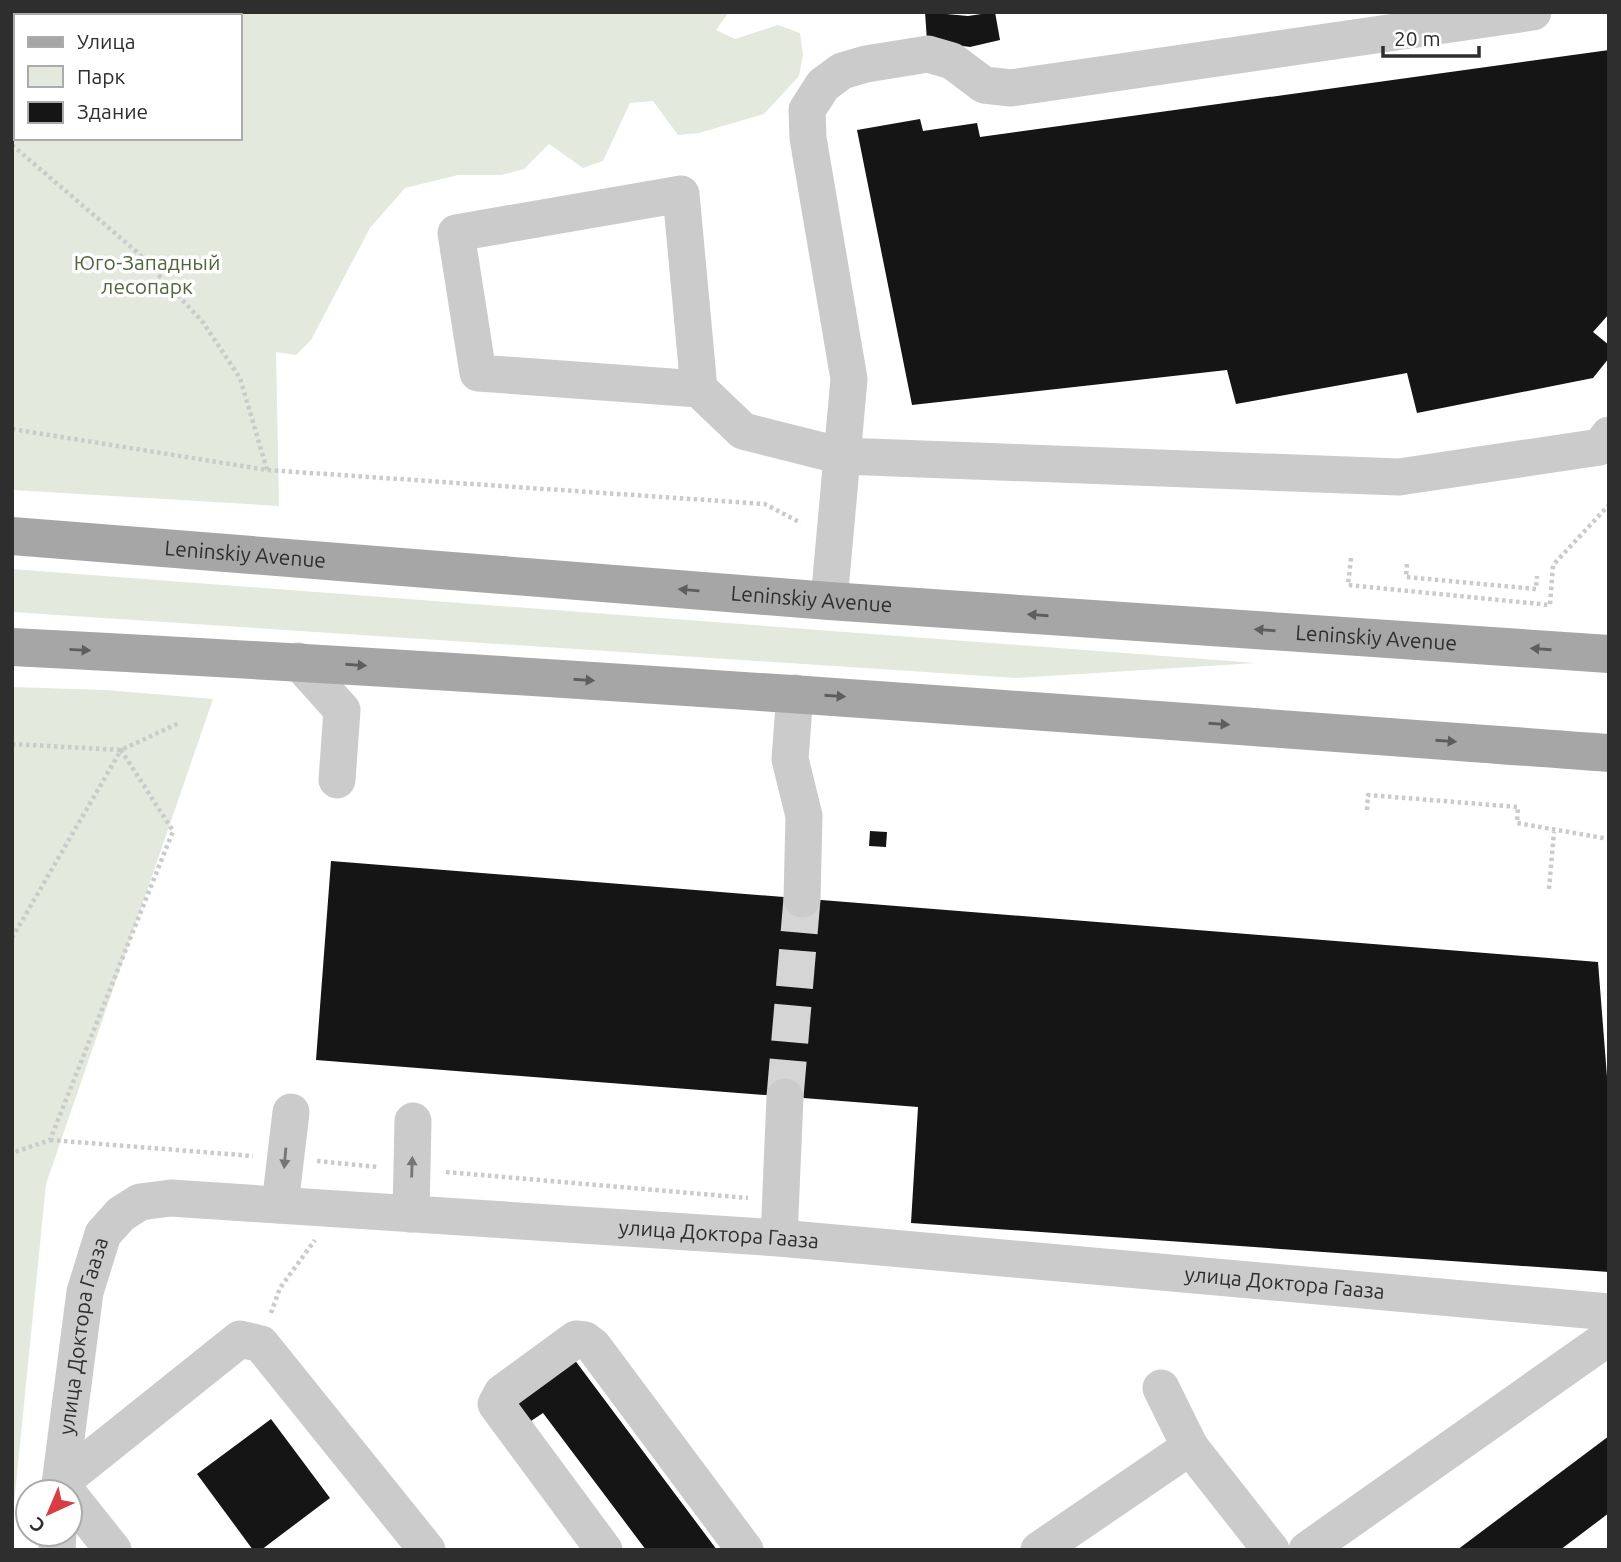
<svg xmlns="http://www.w3.org/2000/svg" width="1621" height="1562" font-family="Ubuntu,sans-serif">
  <style>
    .green { fill: #e3eadd; fill-rule: evenodd }
    .lines { fill: none; stroke-linecap: round; stroke-linejoin: round }
    .stream { stroke: #cadce9; stroke-width: 10 }
    .building { fill: #151515 }
    .minor-tunnel { stroke: #d5d5d5; stroke-width: 37; stroke-dasharray: 37 18; stroke-linecap: butt }
    .path { stroke: #cbcbcb; stroke-width: 4.5; stroke-dasharray: 3.5 3.5; stroke-linecap: butt }
    .minor { stroke: #cbcbcb; stroke-width: 37 }
    .major { stroke: #a6a6a6; stroke-width: 38 }
    .oneway { fill: #5e5e5e }
    .oneway2 { fill: #757575 }
    .labels { text-anchor: middle; stroke-width: 7; stroke-linejoin: round; paint-order: stroke }
    .park-label { font-size: 21px; fill: #50663f; stroke: #fff }
    .street-label { font-size: 21px; fill: #2e2e2e; stroke: #fff }
  </style>
  <rect width="100%" height="100%" fill="#fff"/>
  <g class="green">
    <path d="M12,12H729L716,30L735,39L778,25L800,33L803,54L799,76L764,114L699,133L678,135L653,101L630,103L603,161L583,168L549,144L524,169L501,175H458L405,188L370,228L311,340L296,355L276,352L279,506L12,490ZM16,16H240V138H16Z"/>
    <polygon points="12,569 1256,663 1016,678 12,612"/>
    <polygon points="12,687 106,690 213,699 46,1184 12,1524"/>
  </g>
  <g class="lines">
    <polyline class="stream" points="141,12 144,16"/>
  </g>
  <g class="building">
    <polygon points="925,12 968,16 995,12 1000,40 970,47 927,41"/>
    <polygon points="1609,50 1609,314 1593,332 1609,345 1609,358 1593,378 1417,413 1407,373 1236,404 1227,370 912,405 857,130 920,119 923,131 977,123 980,137"/>
    <polygon points="870,831 887,832 886,847 869,846"/>
    <polygon points="331,861 1598,962 1609,1102 1609,1272 911,1223 918,1107 316,1060"/>
    <polygon points="571,1355 717,1550 646,1550 543,1413 525,1425 508,1403"/>
    <polygon points="271,1419 330,1498 261,1550 253,1550 197,1474"/>
    <polygon points="1609,1436 1609,1513 1560,1550 1457,1550"/>
  </g>
  <g class="lines">
    <polyline class="minor-tunnel" points="785,1097 802,899"/>
    <g class="path">
      <polyline points="12,145 137,252 202,321 240,378 267,470"/>
      <polyline points="12,429 267,470 765,504 801,523"/>
      <polyline points="1351,558 1348,585 1550,605 1553,565 1609,505"/>
      <polyline points="1407,564 1406,577 1536,589 1537,576"/>
      <polyline points="12,744 121,750 179,723"/>
      <polyline points="1367,810 1368,795 1518,807 1517,823 1609,839"/>
      <polyline points="1549,889 1554,832"/>
      <polyline points="12,938 121,750 173,831 50,1140 12,1153"/>
      <polyline points="50,1140 253,1156"/>
      <polyline points="317,1161 378,1167"/>
      <polyline points="446,1172 748,1198"/>
      <polyline points="271,1313 280,1288 315,1240"/>
    </g>
    <g class="minor">
      <polyline points="699,389 681,194 456,233 478,373 699,389 743,431 842,456 1399,477 1600,447 1609,435"/>
      <polyline points="829,601 849,379 808,138 807,110 823,85 842,71 866,64 928,54 952,61 984,85 1011,88 1533,12"/>
      <polyline points="298,661 342,710 337,780"/>
      <polyline points="795,693 790,759 804,816 802,899"/>
      <polyline points="280,1205 291,1112"/>
      <polyline points="411,1214 413,1121"/>
      <polyline points="779,1238 785,1097"/>
      <polyline points="1161,1388 1190,1447"/>
      <path id="s1" d="M59,1492L85,1292L103,1234L121,1214L140,1202L171,1198L779,1238L1609,1312"/>
      <polyline points="67,1492 60,1483 240,1339 261,1344 427,1550"/>
      <polyline points="70,1496 113,1550"/>
      <polyline points="57,1550 58,1534"/>
      <polyline points="604,1550 496,1404 502,1393 576,1339 585,1340 593,1346 745,1550"/>
      <polyline points="1039,1550 1190,1447 1271,1550"/>
      <polyline points="1307,1550 1609,1337"/>
    </g>
    <g class="major">
      <path id="s2" d="M12,536L829,601L1609,654"/>
      <path d="M12,647C545,674 1077,714 1609,753"/>
    </g>
  </g>
  <defs><path id="oneway-solid" d="M-6-.8H1V-3.2L6.5 0L1 3.2V.8H-6Z" transform="scale(1.75)"/></defs>
  <g class="oneway">
    <use href="#oneway-solid" transform="translate(689 590) rotate(-175)"/>
    <use href="#oneway-solid" transform="translate(1038 615) rotate(-176)"/>
    <use href="#oneway-solid" transform="translate(1265 630) rotate(-176)"/>
    <use href="#oneway-solid" transform="translate(1541 649) rotate(-176)"/>
    <use href="#oneway-solid" transform="translate(80 650) rotate(3)"/>
    <use href="#oneway-solid" transform="translate(356 665) rotate(4)"/>
    <use href="#oneway-solid" transform="translate(584 680) rotate(4)"/>
    <use href="#oneway-solid" transform="translate(835 696) rotate(4)"/>
    <use href="#oneway-solid" transform="translate(1219 724) rotate(4)"/>
    <use href="#oneway-solid" transform="translate(1446 741) rotate(4)"/>
  </g>
  <g class="oneway2">
    <use href="#oneway-solid" transform="translate(285 1158) rotate(95)"/>
    <use href="#oneway-solid" transform="translate(412 1167) rotate(-88)"/>
  </g>
  <g class="labels">
    <g class="park-label">
      <text x="147" y="270">Юго-Западный<tspan x="147" dy="24">лесопарк</tspan></text>
    </g>
    <g class="street-label">
      <text dy="7" stroke="none"><textPath href="#s2" startOffset="234">Leninskiy Avenue</textPath></text>
      <text dy="7" stroke="none"><textPath href="#s2" startOffset="802">Leninskiy Avenue</textPath></text>
      <text dy="7" stroke="none"><textPath href="#s2" startOffset="1368">Leninskiy Avenue</textPath></text>
      <text dy="7" stroke="none"><textPath href="#s1" startOffset="892">улица Доктора Гааза</textPath></text>
      <text dy="7" stroke="none"><textPath href="#s1" startOffset="1460">улица Доктора Гааза</textPath></text>
      <text dy="7" stroke="none"><textPath href="#s1" startOffset="158">улица Доктора Гааза</textPath></text>
    </g>
  </g>
  <rect width="1621" height="1562" fill="none" stroke="#2e2e2e" stroke-width="28"/>
  <rect x="14" y="14" width="228" height="126" fill="#ffffff" stroke="#ababab" stroke-width="2"/>
  <rect x="28" y="37" width="35" height="10" fill="#a6a6a6" stroke="#ababab" stroke-width="2"/>
  <text x="77" y="49" font-size="21" fill="#2e2e2e">Улица</text>
  <rect x="28" y="66" width="35" height="21" fill="#e3eadd" stroke="#ababab" stroke-width="2"/>
  <text x="77" y="84" font-size="21" fill="#2e2e2e">Парк</text>
  <rect x="28" y="102" width="35" height="21" fill="#151515" stroke="#ababab" stroke-width="2"/>
  <text x="77" y="119" font-size="21" fill="#2e2e2e">Здание</text>
  <g transform="translate(49 1513) rotate(224)"><circle r="33" fill="#ffffff" stroke="#ababab" stroke-width="2"/>
  <path d="M0-5L12 26L0 18L-12 26Z" fill="#d83d43"/>
  <text y="-10" font-size="19" font-weight="bold" text-anchor="middle" fill="#2e2e2e">С</text>
  </g>
  <path d="M1383 46v10h96v-10" fill="none" stroke="#2e2e2e" stroke-width="3.5"/>
  <text x="1394" y="46" font-size="21" fill="#2e2e2e" stroke="#ffffff" stroke-width="5" paint-order="stroke">20 m</text>
</svg>
